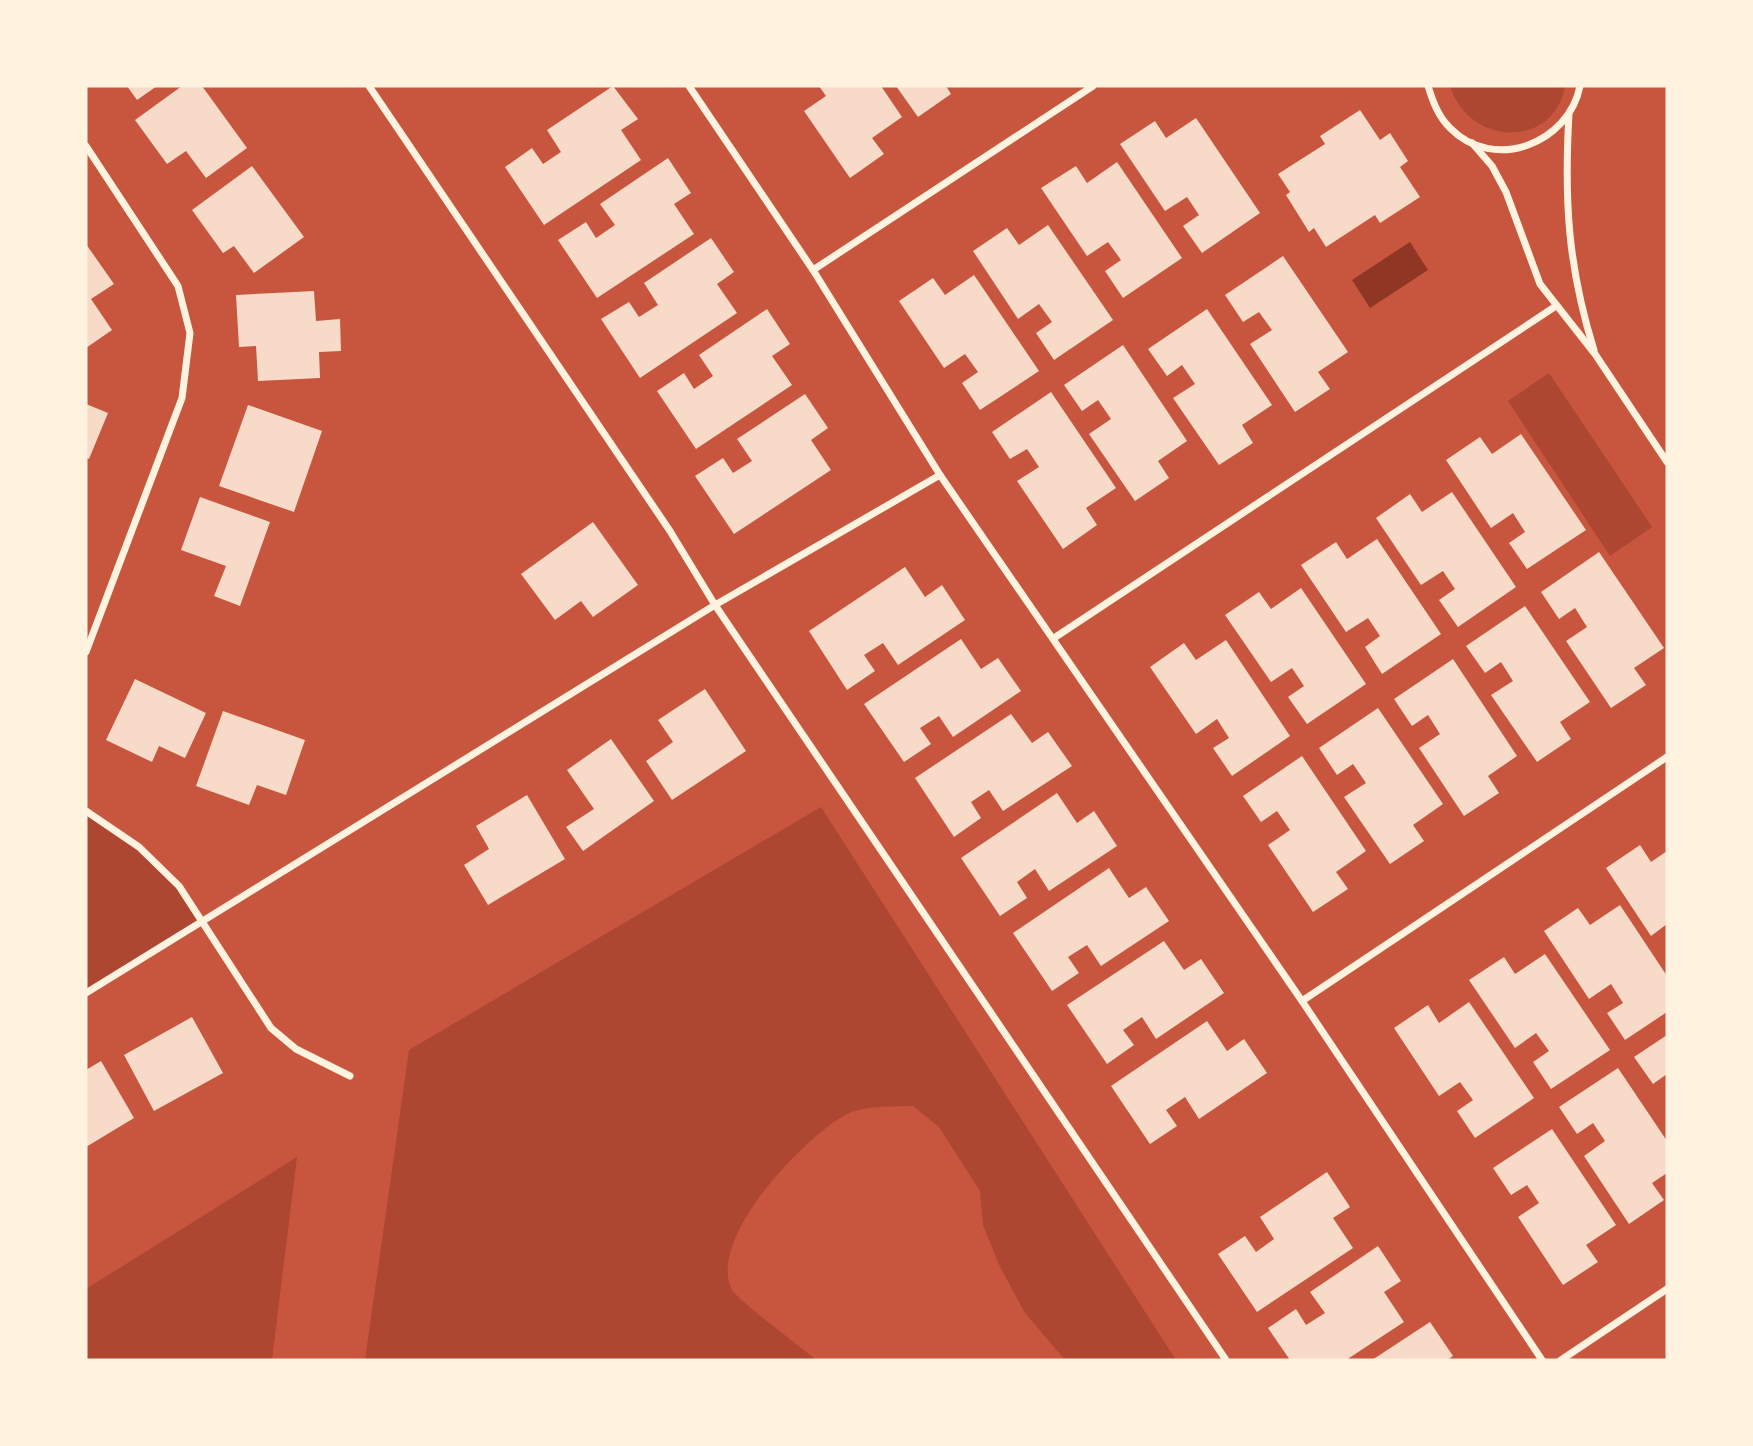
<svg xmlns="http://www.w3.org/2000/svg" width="1753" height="1446" font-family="Poppins,sans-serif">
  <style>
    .green { fill: #ae4732 }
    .water { fill: #8f3625 }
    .building { fill: #f7dbc8 }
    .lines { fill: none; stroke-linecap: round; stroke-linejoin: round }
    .minor { stroke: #fff3e0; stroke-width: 7 }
  </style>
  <rect width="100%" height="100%" fill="#c8553d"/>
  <g class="green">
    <path d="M1450,86H1565C1554,149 1469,147 1450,86Z"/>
    <polygon points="1549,373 1652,527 1610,556 1508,401"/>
    <path d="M821,807L1176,1360H1065L1025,1313L999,1265L983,1225L980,1191L939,1127L913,1106C893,1107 863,1105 845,1115C803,1139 709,1236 731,1288C736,1300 802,1347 816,1360H365L409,1050Z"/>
    <path d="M86,811C134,844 169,873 204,920L86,993Z"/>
    <polygon points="297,1157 272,1360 86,1360 86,1289"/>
  </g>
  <polygon class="water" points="1410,242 1428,270 1370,308 1352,280"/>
  <g class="building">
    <polygon points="127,86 157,86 137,100"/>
    <polygon points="182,86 202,86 247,148 206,178 186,151 167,164 135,120"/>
    <polygon points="613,86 638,119 621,130 641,160 544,225 505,167 532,148 543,164 561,152 547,130"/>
    <polygon points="819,86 881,86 902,117 872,138 884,154 850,178 804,111 826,96"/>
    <polygon points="896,86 946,86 951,94 918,117"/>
    <polygon points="1360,110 1380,140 1390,133 1408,161 1400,167 1420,197 1380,223 1375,215 1326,247 1314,228 1309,232 1286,195 1290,192 1278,174 1325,144 1320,136"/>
    <polygon points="1196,118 1260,213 1202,253 1183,226 1199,215 1187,197 1165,211 1120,144 1155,121 1166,138"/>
    <polygon points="668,158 691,193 674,204 694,234 597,298 558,240 586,222 596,238 615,225 600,204"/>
    <polygon points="1117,162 1182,258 1123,298 1105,271 1121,260 1108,242 1087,256 1041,188 1076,166 1087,183"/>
    <polygon points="252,166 304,237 254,273 234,246 223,253 192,210"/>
    <polygon points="1048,225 1113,320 1054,360 1036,333 1052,322 1039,304 1018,319 973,251 1007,228 1019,245"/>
    <polygon points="711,238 734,272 717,284 737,313 640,378 601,319 629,302 639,317 658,305 644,283"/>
    <polygon points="86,244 114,284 91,299 112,330 86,348"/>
    <polygon points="1283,256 1348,352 1318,372 1330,389 1295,412 1250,344 1272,330 1259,312 1243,322 1225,295"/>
    <polygon points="974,275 1039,371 980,410 962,383 978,372 965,354 944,368 899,301 933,278 945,295"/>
    <polygon points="314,291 316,321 340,319 341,351 319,352 320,378 258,381 256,346 239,347 236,295"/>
    <polygon points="767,309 790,344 772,356 792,385 696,449 657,391 684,373 694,389 713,376 699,355"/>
    <polygon points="1207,309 1272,405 1242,425 1253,443 1219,465 1173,398 1195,384 1182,365 1167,376 1148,349"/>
    <polygon points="1123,345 1187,441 1158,461 1169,478 1135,501 1089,434 1111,419 1098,400 1082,411 1064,385"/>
    <polygon points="1051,392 1116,488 1086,508 1097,525 1063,549 1017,481 1039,467 1027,449 1010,459 992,432"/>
    <polygon points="805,394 828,428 811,440 831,470 734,534 695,476 723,458 733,473 752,461 737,439"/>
    <polygon points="86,404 108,413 89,459 86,458"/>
    <polygon points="248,405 322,431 294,512 219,486"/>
    <polygon points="1521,434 1586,530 1527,569 1509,543 1525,532 1513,513 1491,528 1446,460 1480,437 1492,454"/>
    <polygon points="1452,492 1516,587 1458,627 1439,600 1455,589 1443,571 1421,585 1376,518 1410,494 1422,512"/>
    <polygon points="200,497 270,522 240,606 214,596 226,566 181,550"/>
    <polygon points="593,522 638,585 593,617 581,601 555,620 521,574"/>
    <polygon points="1377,539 1441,634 1382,674 1365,647 1380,636 1368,618 1346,632 1301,565 1336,542 1347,559"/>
    <polygon points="1599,552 1664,648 1634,668 1646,685 1611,708 1566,641 1587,627 1575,608 1559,619 1541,592"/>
    <polygon points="905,567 925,597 942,585 965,620 898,665 883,643 864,655 875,671 847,690 809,631"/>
    <polygon points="1301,588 1366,684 1307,724 1288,697 1304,686 1292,668 1271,682 1225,615 1259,592 1271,609"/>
    <polygon points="1525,606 1590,702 1560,722 1571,739 1537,762 1491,695 1513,681 1501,662 1485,673 1466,646"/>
    <polygon points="961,639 981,669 998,658 1021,691 953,737 939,716 920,728 931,744 904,762 864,704"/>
    <polygon points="1226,640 1290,736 1232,776 1213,748 1229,738 1217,719 1196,734 1150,667 1184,643 1196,660"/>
    <polygon points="1453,659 1517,756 1488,776 1499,793 1464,816 1419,748 1440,734 1428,715 1412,726 1394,699"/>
    <polygon points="135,679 206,713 185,758 159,746 152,762 106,740"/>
    <polygon points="705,689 746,751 672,800 646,761 673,742 658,720"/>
    <polygon points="1378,708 1443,804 1413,825 1424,841 1390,864 1344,797 1366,783 1353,764 1337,775 1319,748"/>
    <polygon points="223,711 305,740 286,795 257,785 249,805 196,786"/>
    <polygon points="1011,714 1032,743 1048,732 1072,766 1003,811 989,790 971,802 981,818 954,837 915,778"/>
    <polygon points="611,739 654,801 583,851 566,827 594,809 567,770"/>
    <polygon points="1302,756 1366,851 1336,872 1348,889 1313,912 1268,845 1290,830 1277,811 1261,822 1243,796"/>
    <polygon points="1057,793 1077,823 1094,811 1117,846 1049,891 1035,869 1017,882 1027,898 1000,916 961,858"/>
    <polygon points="527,795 565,859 488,905 464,865 489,849 476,826"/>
    <polygon points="1640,845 1651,862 1667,851 1667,924 1651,936 1606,868"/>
    <polygon points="1109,868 1129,898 1146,887 1169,921 1101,966 1087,945 1068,957 1079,973 1052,991 1013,933"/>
    <polygon points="1620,905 1667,976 1667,1012 1625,1040 1607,1013 1623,1003 1611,984 1589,999 1544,931 1578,908 1590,925"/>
    <polygon points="1164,941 1184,970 1201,959 1224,993 1156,1039 1142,1017 1123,1030 1134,1045 1107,1064 1067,1005"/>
    <polygon points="1545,954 1610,1050 1551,1089 1533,1062 1549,1051 1536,1033 1515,1048 1469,980 1504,957 1515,974"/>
    <polygon points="1469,1002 1534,1098 1475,1138 1457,1111 1473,1100 1460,1082 1439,1096 1394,1028 1428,1005 1439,1023"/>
    <polygon points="192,1017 223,1073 154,1111 124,1055"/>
    <polygon points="1207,1021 1227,1051 1244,1039 1267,1073 1199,1119 1185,1097 1166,1110 1177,1126 1150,1144 1111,1086"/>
    <polygon points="1667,1035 1667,1074 1653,1084 1634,1057"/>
    <polygon points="101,1061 134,1118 86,1147 86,1070"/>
    <polygon points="1618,1068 1667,1141 1667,1173 1652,1183 1664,1200 1629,1224 1584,1156 1605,1141 1593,1123 1577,1134 1559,1107"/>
    <polygon points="1552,1129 1616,1225 1586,1245 1598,1262 1563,1285 1518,1217 1539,1203 1527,1185 1511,1195 1493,1168"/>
    <polygon points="1327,1172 1350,1207 1333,1218 1353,1248 1257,1312 1218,1254 1245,1236 1256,1252 1274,1239 1260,1217"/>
    <polygon points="1378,1246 1401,1281 1384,1292 1404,1322 1346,1360 1290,1360 1268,1328 1296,1309 1306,1325 1325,1313 1310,1292"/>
    <polygon points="1430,1322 1453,1356 1447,1360 1372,1360"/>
  </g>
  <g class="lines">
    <g class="minor">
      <polyline points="369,86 670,531 715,605 1226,1360"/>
      <polyline points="689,86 813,270 940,475 1302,1001 1542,1360"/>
      <path d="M1428,86C1433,102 1438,116 1450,128C1494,173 1569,143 1580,86"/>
      <path d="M1569,114C1564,200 1568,267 1594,350"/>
      <polyline points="1472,143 1492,166 1506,192 1540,284 1595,354 1667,462"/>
      <polyline points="86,146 178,286 190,333 182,398 86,652"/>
      <polyline points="813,270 1093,86"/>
      <polyline points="1054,638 1556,306"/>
      <polyline points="86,811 139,847 179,886 271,1028 296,1049 350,1076"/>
      <polyline points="86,993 715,605 940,475"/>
      <polyline points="1302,1001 1667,757"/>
      <polyline points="1561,1360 1667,1289"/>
    </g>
  </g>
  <rect width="1753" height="1446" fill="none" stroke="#fff3e0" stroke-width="175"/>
</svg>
